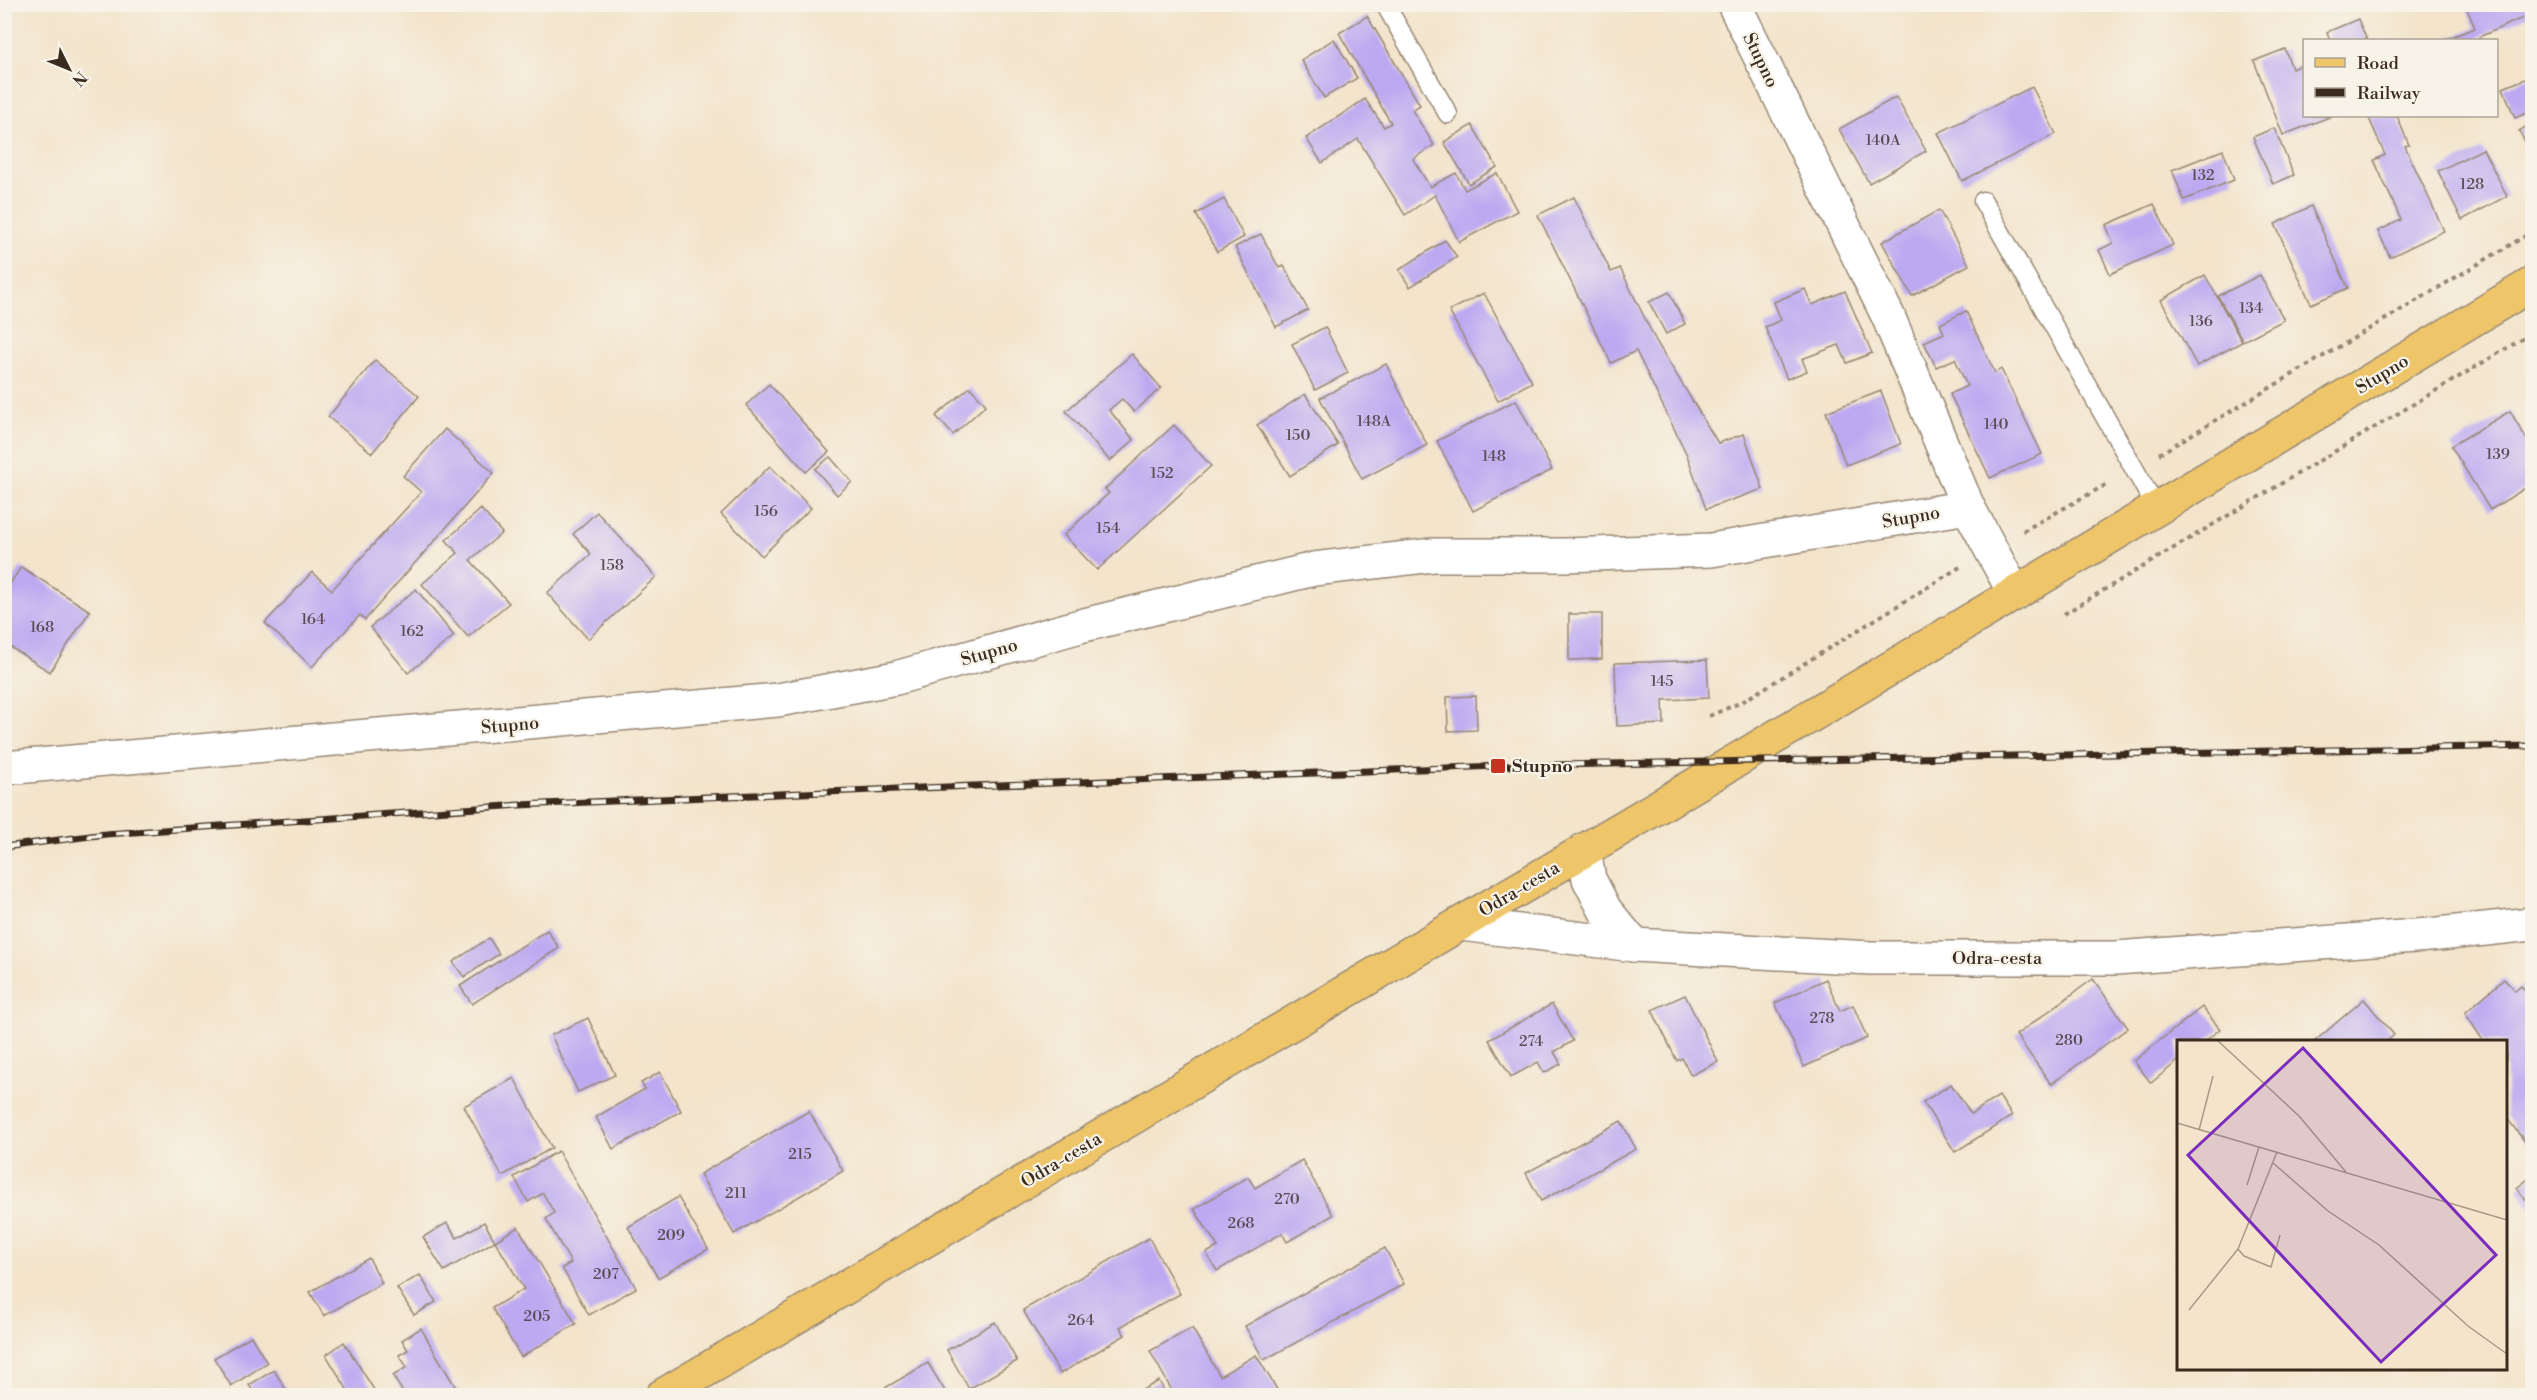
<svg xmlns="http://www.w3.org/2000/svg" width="2537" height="1400" font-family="'Libre Bodoni',serif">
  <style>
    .building { fill: #bca9f1 }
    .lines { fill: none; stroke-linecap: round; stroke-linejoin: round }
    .service-casing { stroke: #978774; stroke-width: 21 }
    .minor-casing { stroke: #978774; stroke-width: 36 }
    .primary-casing { stroke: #978774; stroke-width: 36 }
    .path { stroke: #978774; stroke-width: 4; stroke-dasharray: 4.5 4.5; stroke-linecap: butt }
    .service { stroke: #fff; stroke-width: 18 }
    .minor { stroke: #fff; stroke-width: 33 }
    .primary { stroke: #eec569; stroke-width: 33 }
    .rail-casing { stroke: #3b2a1e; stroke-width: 7 }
    .rail { stroke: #f7f3e8; stroke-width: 4.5; stroke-dasharray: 14; stroke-linecap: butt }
    .poi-dot { fill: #c8321e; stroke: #f7f3e8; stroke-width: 2 }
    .labels { text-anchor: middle; stroke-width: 4.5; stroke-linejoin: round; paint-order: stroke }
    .number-label { font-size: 15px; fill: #5b4a53 }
    .street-label { font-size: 18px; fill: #3b2a1e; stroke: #f7f3e8 }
    .poi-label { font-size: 18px; font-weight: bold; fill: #3b2a1e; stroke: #f7f3e8; text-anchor: start }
    .inset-road { fill: none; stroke: #a99a86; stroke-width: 1.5 }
    .view { fill: #7b2cbf; fill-opacity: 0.15; stroke: #7b2cbf; stroke-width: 3 }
    .inset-edge { fill: none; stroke: #3b2a1e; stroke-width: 3 }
  </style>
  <rect width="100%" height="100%" fill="#f7f3e8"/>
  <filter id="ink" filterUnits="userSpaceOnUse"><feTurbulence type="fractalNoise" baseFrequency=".0167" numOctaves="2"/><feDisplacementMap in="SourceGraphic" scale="12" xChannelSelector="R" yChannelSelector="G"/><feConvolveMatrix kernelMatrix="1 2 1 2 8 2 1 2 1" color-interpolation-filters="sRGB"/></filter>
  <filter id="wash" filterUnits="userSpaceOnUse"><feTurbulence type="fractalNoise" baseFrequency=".008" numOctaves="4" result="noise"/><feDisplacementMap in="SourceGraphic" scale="24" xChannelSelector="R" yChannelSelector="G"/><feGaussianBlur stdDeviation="1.35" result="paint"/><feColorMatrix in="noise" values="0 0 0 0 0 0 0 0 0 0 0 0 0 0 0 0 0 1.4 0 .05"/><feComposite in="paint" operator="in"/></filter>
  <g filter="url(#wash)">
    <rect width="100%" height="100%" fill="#f3e4cb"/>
    <g id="blocks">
      <g class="building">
        <polygon points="2471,4 2532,4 2532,14 2479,37 2480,40 2443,40 2475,28 2466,7"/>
        <polygon points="1367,16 1420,105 1412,110 1434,145 1413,159 1430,187 1456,173 1465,190 1497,173 1517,211 1459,242 1435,195 1405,215 1358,139 1322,163 1306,138 1365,99 1384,127 1391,123 1339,33"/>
        <polygon points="2358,19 2367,40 2330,40 2327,32"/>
        <polygon points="1334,39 1357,78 1324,98 1301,60"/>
        <polygon points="2285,49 2292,69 2304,64 2304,116 2332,116 2283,135 2254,61"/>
        <polygon points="2530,77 2532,83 2532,111 2515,118 2503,88"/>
        <polygon points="2032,87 2056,134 1962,181 1938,133"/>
        <polygon points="1896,97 1926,151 1869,183 1839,129"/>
        <polygon points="2368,116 2397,116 2409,145 2405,146 2444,231 2390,257 2378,231 2401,220 2374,160 2385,155"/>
        <polygon points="2532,123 2532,154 2519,131"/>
        <polygon points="1472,125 1497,167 1469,184 1444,142"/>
        <polygon points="2274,128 2294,175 2273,184 2253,137"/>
        <polygon points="2483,149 2507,196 2462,220 2438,171"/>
        <polygon points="2223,150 2234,180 2184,200 2172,170"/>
        <polygon points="1574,197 1611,272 1620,268 1656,341 1718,443 1744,434 1763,489 1706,509 1687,455 1636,351 1611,363 1538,215"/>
        <polygon points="1224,199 1244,237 1217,252 1196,214"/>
        <polygon points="2154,204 2173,245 2110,274 2099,250 2113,243 2106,225"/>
        <polygon points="2311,206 2348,288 2311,304 2275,224"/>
        <polygon points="1939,210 1969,265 1912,296 1882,242"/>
        <polygon points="1261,234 1279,268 1284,266 1308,310 1276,327 1235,247"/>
        <polygon points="1445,240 1457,257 1410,287 1399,270"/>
        <polygon points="2205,275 2242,342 2197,366 2161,300"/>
        <polygon points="2260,275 2284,320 2243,341 2218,296"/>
        <polygon points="1805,289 1812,305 1845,291 1872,353 1847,363 1839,345 1802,359 1807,371 1787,379 1765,327 1781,320 1774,302"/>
        <polygon points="1669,292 1685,324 1666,334 1649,302"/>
        <polygon points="1484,293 1532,382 1498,401 1449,311"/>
        <polygon points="1966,311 1995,373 2001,369 2042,454 1990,478 1950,394 1967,386 1955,359 1936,367 1924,342 1944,333 1940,324"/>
        <polygon points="1325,327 1348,373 1315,390 1292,344"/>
        <polygon points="1132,354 1161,388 1134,412 1122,399 1109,410 1134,440 1110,461 1066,411"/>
        <polygon points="375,360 419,396 372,453 328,417"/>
        <polygon points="1386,364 1427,445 1362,479 1320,398"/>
        <polygon points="769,384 829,452 806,472 746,405"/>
        <polygon points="970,387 986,405 953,435 936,416"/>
        <polygon points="1881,391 1901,444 1846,465 1826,412"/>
        <polygon points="1305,394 1338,445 1290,476 1257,425"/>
        <polygon points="1516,400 1552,470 1473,511 1437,441"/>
        <polygon points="2510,411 2532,448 2532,484 2490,510 2451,446"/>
        <polygon points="1174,425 1211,466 1097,570 1064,535 1109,493 1105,489"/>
        <polygon points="445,429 494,473 365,620 360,615 312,667 265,623 312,572 332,590 421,492 403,476"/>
        <polygon points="830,457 852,482 837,495 815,469"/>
        <polygon points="770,466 811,508 762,556 721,514"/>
        <polygon points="481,509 502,533 470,560 509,603 468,637 422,584 458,553 446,540"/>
        <polygon points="597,512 656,577 588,639 547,593 591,554 573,534"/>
        <polygon points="21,567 90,611 50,672 4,643 4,593"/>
        <polygon points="416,589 454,636 408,673 370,627"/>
        <polygon points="1569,614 1602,614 1602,659 1569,660"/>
        <polygon points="1707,660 1709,698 1663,700 1664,724 1617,726 1615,663"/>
        <polygon points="1476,696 1477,730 1448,731 1447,697"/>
        <polygon points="547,930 559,948 472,1004 460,986"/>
        <polygon points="489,938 499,954 464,977 453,962"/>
        <polygon points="1826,979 1840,1011 1853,1005 1867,1038 1804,1067 1775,1003"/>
        <polygon points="2093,979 2128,1028 2051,1084 2016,1035"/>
        <polygon points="2504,979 2515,991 2521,986 2532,998 2532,1053 2526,1058 2532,1066 2532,1151 2506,1117 2506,1042 2484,1042 2465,1013"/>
        <polygon points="1685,995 1718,1062 1691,1075 1682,1058 1677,1061 1652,1010"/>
        <polygon points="2364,999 2394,1035 2386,1042 2314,1042"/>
        <polygon points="1552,1004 1573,1041 1554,1052 1561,1064 1544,1073 1538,1062 1511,1077 1489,1040"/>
        <polygon points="2202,1007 2220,1029 2204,1042 2178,1042 2178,1061 2151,1083 2134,1061"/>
        <polygon points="588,1018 615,1075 578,1092 551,1035"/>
        <polygon points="660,1072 681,1111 613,1149 596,1117 645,1089 641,1083"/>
        <polygon points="514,1078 552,1148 502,1176 464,1106"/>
        <polygon points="1951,1084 1971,1114 1999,1096 2012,1116 1955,1152 1923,1102"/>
        <polygon points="809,1111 843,1171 734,1234 700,1174"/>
        <polygon points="1621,1121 1636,1149 1541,1201 1526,1173"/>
        <polygon points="558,1151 636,1288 589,1315 562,1268 571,1263 546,1219 554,1213 543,1193 528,1202 514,1177"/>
        <polygon points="1302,1160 1333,1215 1287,1242 1282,1233 1217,1271 1206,1253 1218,1247 1194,1209 1248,1177 1255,1188"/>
        <polygon points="2532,1176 2532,1209 2517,1188"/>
        <polygon points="678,1197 708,1249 658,1278 628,1227"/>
        <polygon points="484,1222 495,1241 444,1271 423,1237 447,1223 457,1238"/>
        <polygon points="518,1227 576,1324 521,1357 492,1308 524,1289 495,1241"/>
        <polygon points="1149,1238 1180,1294 1120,1327 1125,1335 1060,1374 1023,1310"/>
        <polygon points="1385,1248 1404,1284 1264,1360 1245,1326"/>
        <polygon points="369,1258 382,1283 324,1316 310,1292"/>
        <polygon points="420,1275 436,1302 414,1315 397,1288"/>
        <polygon points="995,1322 1017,1361 969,1389 947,1350"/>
        <polygon points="421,1328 434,1351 461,1396 405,1396 393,1376 407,1367 399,1355 408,1350 402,1340"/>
        <polygon points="1192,1328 1220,1376 1256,1355 1281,1396 1175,1396 1150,1351"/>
        <polygon points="251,1336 267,1363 231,1386 214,1358"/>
        <polygon points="344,1342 366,1377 378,1396 337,1396 347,1389 326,1355"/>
        <polygon points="928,1363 948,1396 871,1396"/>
        <polygon points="274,1370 290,1396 256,1396 249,1385"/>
        <polygon points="1159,1381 1167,1396 1131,1396"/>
      </g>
    </g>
  </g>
  <g filter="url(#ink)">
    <use href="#blocks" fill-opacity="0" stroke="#978774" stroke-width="1.5"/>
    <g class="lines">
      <g class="service-casing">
        <g id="service">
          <polyline points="1385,4 1448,114"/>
          <polyline points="1983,201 2157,509"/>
        </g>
      </g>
      <g class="minor-casing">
        <g id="minor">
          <polyline points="1734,4 1888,316 1968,507 2015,594"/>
          <polyline points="4,768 778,700 896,678 1080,626 1314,569 1433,555 1564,555 1711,550 1968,507"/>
          <polyline points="1584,850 1589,879 1605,910 1634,945"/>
          <polyline points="1461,924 1634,945 1871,958 2116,958 2429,935 2532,924"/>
        </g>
      </g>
      <g class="primary-casing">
        <polyline id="primary" points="662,1396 1737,760 2532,284"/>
      </g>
      <g class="path">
        <polyline points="2159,454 2532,232"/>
        <polyline points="2023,531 2109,483"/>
        <polyline points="2064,614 2532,333"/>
        <polyline points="1709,716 1742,702 1960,567"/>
      </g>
      <use href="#service" class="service"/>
      <use href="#minor" class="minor"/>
      <use href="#primary" class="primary"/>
      <g class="rail-casing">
        <polyline id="rail" points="4,847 106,834 519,805 921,788 1498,766 2532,746"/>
      </g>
      <use href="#rail" class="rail"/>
    </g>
  </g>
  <rect class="poi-dot" x="1490" y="758" width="16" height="16" rx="3"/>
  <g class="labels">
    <g class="number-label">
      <text x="1883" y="145">140A</text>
      <text x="2203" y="180">132</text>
      <text x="2472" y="189">128</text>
      <text x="2251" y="313">134</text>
      <text x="2201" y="326">136</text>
      <text x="1374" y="426">148A</text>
      <text x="1996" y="429">140</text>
      <text x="1298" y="440">150</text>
      <text x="2498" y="459">139</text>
      <text x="1494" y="461">148</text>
      <text x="1162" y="478">152</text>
      <text x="766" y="516">156</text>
      <text x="1108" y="533">154</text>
      <text x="612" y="570">158</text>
      <text x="313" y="624">164</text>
      <text x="42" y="632">168</text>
      <text x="412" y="636">162</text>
      <text x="1662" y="686">145</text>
      <text x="1822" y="1023">278</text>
      <text x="2069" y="1045">280</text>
      <text x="1531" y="1046">274</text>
      <text x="800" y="1159">215</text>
      <text x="736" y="1198">211</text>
      <text x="1287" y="1204">270</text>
      <text x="1241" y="1228">268</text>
      <text x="671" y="1240">209</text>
      <text x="606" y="1279">207</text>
      <text x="537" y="1321">205</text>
      <text x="1081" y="1325">264</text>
    </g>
    <g class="street-label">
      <text transform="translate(1761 60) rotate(64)" y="6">Stupno</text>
      <text transform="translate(2382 374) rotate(-31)" y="6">Stupno</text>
      <text transform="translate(1911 517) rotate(-10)" y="6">Stupno</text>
      <text transform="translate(989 652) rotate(-16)" y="6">Stupno</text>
      <text transform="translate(510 725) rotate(-5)" y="6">Stupno</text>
      <text transform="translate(1519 889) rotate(-31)" y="6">Odra-cesta</text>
      <text x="1997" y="964">Odra-cesta</text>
      <text transform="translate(1061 1160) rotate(-31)" y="6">Odra-cesta</text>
    </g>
    <g class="poi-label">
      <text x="1512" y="772">Stupno</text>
    </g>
  </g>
  <g transform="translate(2177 1040)">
    <rect width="330" height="330" fill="#f3e4cb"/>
    <path class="inset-road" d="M40,0L122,76L169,132M0,83L330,180M22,90L36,36M96,123L151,171L202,205L291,286L330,314M70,145L82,107M61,209L100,112M12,270L61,209L67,216L94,227L103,195"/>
    <path class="view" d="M126,8L319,215L204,322L11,115Z"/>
    <rect width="330" height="330" class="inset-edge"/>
  </g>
  <rect width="2537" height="1400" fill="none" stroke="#f7f3e8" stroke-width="24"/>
  <rect x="2303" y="39" width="195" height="78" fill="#f7f3e8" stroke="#aca397" stroke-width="1.5"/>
  <rect x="2315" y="58" width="30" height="9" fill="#eec569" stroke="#aca397" stroke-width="1.5"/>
  <text x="2357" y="69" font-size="18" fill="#3b2a1e">Road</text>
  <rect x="2315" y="88" width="30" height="9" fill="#3b2a1e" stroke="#aca397" stroke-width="1.5"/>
  <text x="2357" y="99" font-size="18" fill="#3b2a1e">Railway</text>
  <g transform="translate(69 69) rotate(133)" stroke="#f7f3e8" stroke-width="4.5" paint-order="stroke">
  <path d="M0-4.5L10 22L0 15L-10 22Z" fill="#3b2a1e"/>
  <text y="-9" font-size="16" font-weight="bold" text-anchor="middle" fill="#3b2a1e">N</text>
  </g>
</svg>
